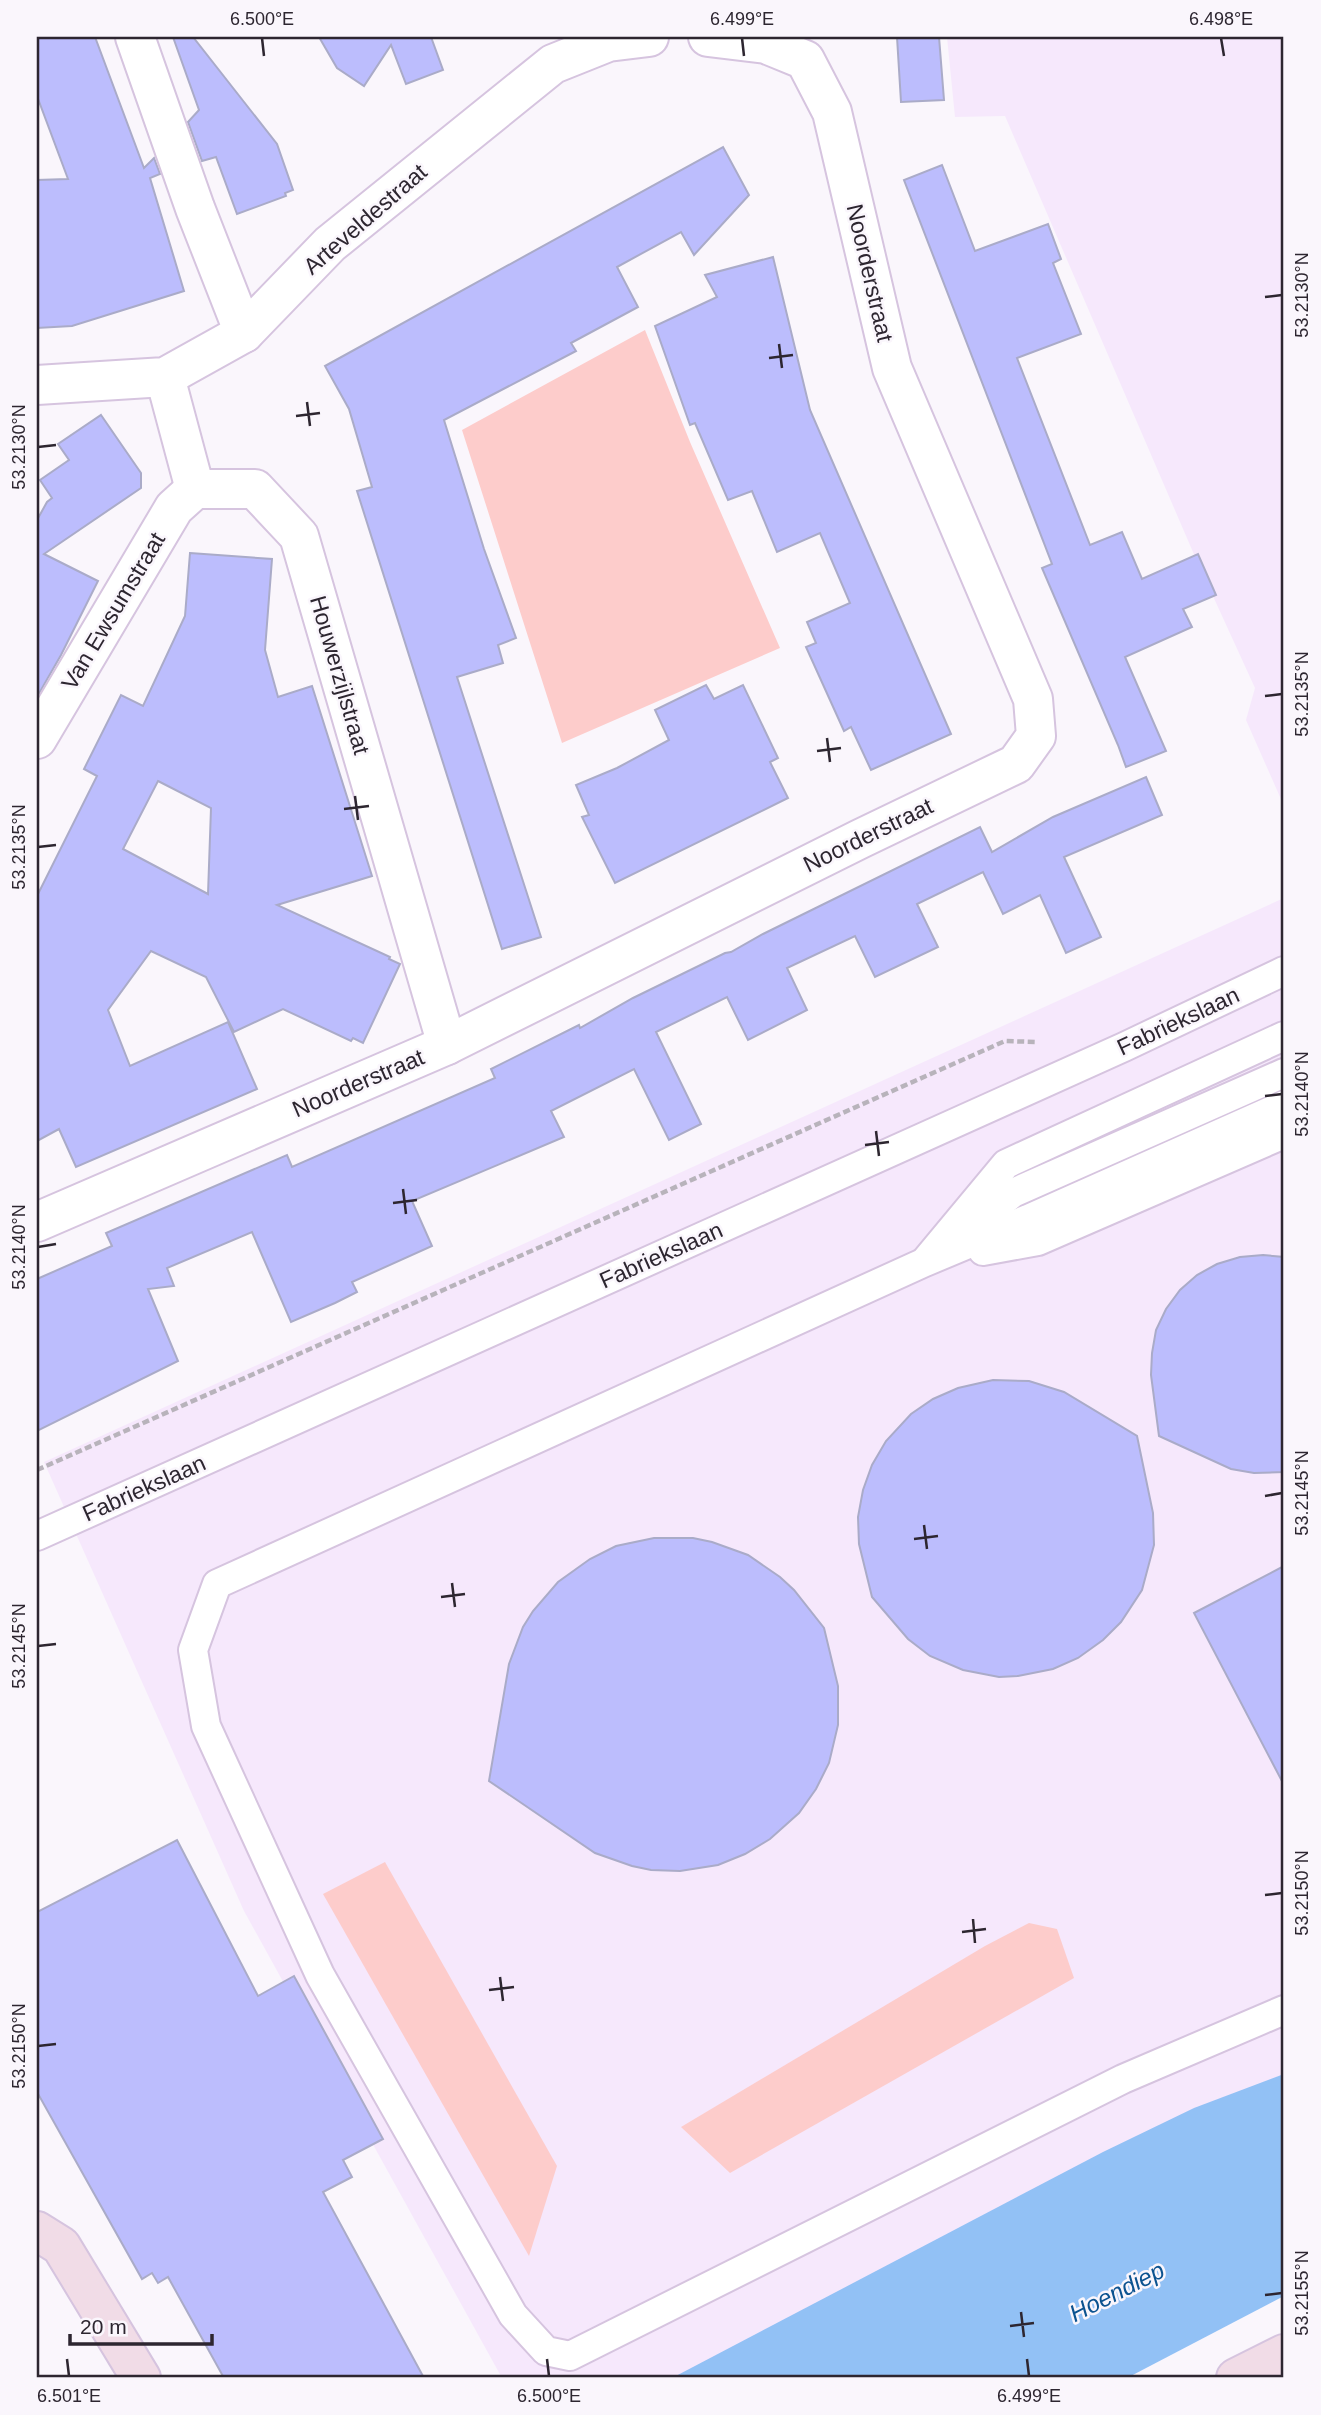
<svg xmlns="http://www.w3.org/2000/svg" width="1321" height="2415" font-family="Arial,sans-serif">
  <style>
    .built { fill: #f6e8fc }
    .green { fill: #fdcccb }
    .water { fill: #92c1f5 }
    .building { fill: #bcbdfd; stroke: #aaabc8; stroke-width: 2; fill-rule: evenodd }
    .lines { fill: none; stroke-linecap: round; stroke-linejoin: round }
    .lane-casing { stroke: #d6c4df; stroke-width: 32 }
    .street-casing { stroke: #d6c4df; stroke-width: 42 }
    .secondary-casing { stroke: #d6c4df; stroke-width: 42 }
    .path { stroke: #b8b3bb; stroke-width: 4.5; stroke-dasharray: 7 3.5; stroke-linecap: butt }
    .lane { stroke: #fff; stroke-width: 28 }
    .street { stroke: #fff; stroke-width: 38 }
    .secondary { stroke: #f1dce7; stroke-width: 38 }
    .ticks { fill: none; stroke: #2d2630; stroke-width: 2.5 }
    .labels { text-anchor: middle; stroke-width: 5; stroke-linejoin: round; paint-order: stroke }
    .street-label { font-size: 23px; fill: #2d2630; stroke: #faf6fc }
    .water-label { font-size: 24px; font-style: italic; fill: #0c5390; stroke: #faf6fc }
    .neatline { fill: none; stroke: #2d2630; stroke-width: 2.5 }
    .ticks-label { font-size: 18px; text-anchor: middle; fill: #2d2630 }
  </style>
  <rect width="100%" height="100%" fill="#faf6fc"/>
  <g class="built">
    <polygon points="947,37 1284,37 1284,806 1246,720 1255,688 1196,559 1005,116 955,117"/>
    <polygon points="1284,898 1284,2113 803,2378 502,2378 244,1911 44,1462"/>
  </g>
  <g class="green">
    <polygon points="645,330 690,442 780,648 562,743 462,430"/>
    <polygon points="385,1862 557,2166 529,2256 323,1894"/>
    <polygon points="1029,1923 1057,1929 1074,1978 730,2173 681,2127 985,1946"/>
  </g>
  <polygon class="water" points="1284,2074 1284,2296 1127,2378 672,2378 1103,2152 1194,2108"/>
  <g class="building">
    <polygon points="37,37 95,37 144,168 154,158 160,174 150,178 184,291 72,326 37,328 37,180 68,179 37,96"/>
    <polygon points="173,37 193,37 277,144 293,190 285,193 286,196 237,214 216,157 202,161 188,122 199,110"/>
    <polygon points="319,37 431,37 443,70 406,84 391,45 364,86 337,68"/>
    <polygon points="897,37 939,37 944,100 901,102"/>
    <polygon points="723,147 749,195 694,255 681,232 617,267 638,307 571,343 576,351 444,420 484,549 516,638 498,645 503,663 457,677 541,937 502,949 357,491 372,487 349,409 325,366"/>
    <polygon points="942,165 975,251 1048,224 1061,259 1053,263 1081,334 1017,358 1090,545 1122,532 1142,579 1198,554 1216,595 1183,609 1192,627 1125,657 1166,751 1126,767 1118,745 1042,568 1052,564 904,180"/>
    <polygon points="773,257 810,410 951,734 871,770 851,727 844,731 806,647 816,643 807,622 850,603 820,533 777,552 752,491 728,500 695,423 690,425 655,326 717,297 705,275"/>
    <polygon points="101,415 141,473 141,488 44,554 98,581 61,655 37,697 37,520 47,502 52,498 40,480 69,460 58,444"/>
    <path d="M190,553L272,559L265,650L278,697L312,686L372,876L277,905L390,957L389,959L400,964L363,1043L353,1038L351,1041L283,1009L234,1032L206,977L151,951L108,1010L130,1066L228,1022L257,1089L76,1167L59,1129L37,1141V896L97,776L84,769L121,695L143,706L185,616ZM158,781L211,808L208,894L123,849Z"/>
    <polygon points="706,685 714,699 743,685 778,758 770,762 788,798 615,883 582,817 589,815 576,785 617,768 669,740 655,710"/>
    <polygon points="1146,777 1162,815 1064,857 1101,937 1066,953 1040,895 1003,914 983,872 917,904 938,947 875,977 855,936 787,968 807,1010 748,1040 727,997 656,1032 701,1124 669,1140 634,1069 551,1111 564,1137 412,1201 432,1246 352,1282 357,1292 335,1303 291,1322 252,1232 167,1268 174,1286 148,1289 178,1361 37,1431 37,1279 112,1246 106,1233 287,1155 292,1167 495,1078 491,1069 579,1025 580,1028 633,998 725,953 731,952 763,934 980,827 992,852 1053,817"/>
    <polygon points="1263,1255 1284,1257 1284,1472 1254,1473 1231,1469 1159,1436 1151,1375 1152,1353 1156,1330 1166,1309 1180,1290 1197,1275 1217,1264 1240,1257"/>
    <polygon points="993,1380 1029,1381 1064,1392 1137,1436 1153,1513 1154,1545 1142,1590 1121,1622 1103,1640 1078,1658 1053,1669 1018,1676 999,1677 963,1670 930,1656 908,1639 872,1597 859,1544 858,1517 863,1490 872,1465 886,1441 911,1414 933,1399 958,1388"/>
    <polygon points="654,1538 693,1538 712,1542 748,1555 780,1577 794,1590 824,1628 838,1686 838,1725 829,1763 816,1789 799,1813 770,1839 745,1854 718,1865 680,1871 651,1870 632,1866 595,1853 489,1781 509,1664 523,1627 533,1611 558,1582 590,1559 616,1546"/>
    <polygon points="1284,1566 1284,1785 1194,1613"/>
    <polygon points="177,1840 258,1996 294,1976 383,2139 343,2160 352,2177 323,2192 424,2378 224,2378 168,2277 158,2283 152,2273 142,2279 37,2092 37,1912"/>
  </g>
  <g class="lines">
    <g class="lane-casing">
      <g id="lane">
        <polyline points="1284,1105 1028,1219 925,1262 217,1584 193,1650 206,1726 320,1975 513,2315 546,2351 570,2356 1123,2079 1284,2010"/>
        <polyline points="966,1230 1013,1193 1284,1073"/>
        <polyline points="983,1251 1038,1241 1284,1134"/>
        <polyline points="927,1259 1006,1164 1284,1036"/>
        <polyline points="37,1536 1124,1047 1284,971"/>
      </g>
    </g>
    <g class="street-casing">
      <g id="street">
        <polyline points="135,37 195,208 244,333"/>
        <polyline points="165,377 195,489"/>
        <polyline points="37,385 165,377 244,333 330,244 553,64 608,42 649,37"/>
        <polyline points="195,489 255,489 299,536 447,1045"/>
        <polyline points="37,739 174,508 195,489"/>
        <polyline points="37,1222 447,1045 860,839 1016,764 1036,736 1033,699 892,368 832,112 805,60 766,44 708,37"/>
      </g>
    </g>
    <g class="secondary-casing">
      <g id="secondary">
        <polyline points="37,2231 61,2246 141,2378"/>
        <polyline points="1236,2378 1284,2354"/>
      </g>
    </g>
    <polyline class="path" points="37,1470 1005,1041 1037,1042"/>
    <use href="#lane" class="lane"/>
    <use href="#street" class="street"/>
    <use href="#secondary" class="secondary"/>
  </g>
  <path class="ticks" d="M262,38L264,56M742,38L744,56M1221,38L1224,56M1265,297L1282,295M779,344L782,368M769,358L793,355M307,402L310,426M296,416L320,413M38,447L56,445M1265,696L1282,694M827,738L830,762M817,751L841,748M355,796L358,820M344,809L369,806M38,847L56,845M1265,1096L1282,1094M876,1131L879,1156M865,1145L889,1142M403,1189L406,1214M393,1203L417,1200M38,1247L56,1244M1265,1496L1282,1493M924,1525L927,1549M914,1539L938,1536M452,1583L455,1607M441,1597L465,1594M38,1646L56,1644M1265,1895L1282,1893M973,1919L975,1943M962,1932L986,1929M500,1977L503,2001M489,1990L514,1987M38,2046L56,2044M1265,2295L1282,2293M1021,2312L1024,2337M1010,2326L1034,2323M67,2359L69,2376M547,2359L549,2376M1027,2359L1029,2376"/>
  <g class="labels">
    <g class="street-label">
      <text transform="translate(365 219) rotate(-41)" y="8">Arteveldestraat</text>
      <text transform="translate(870 273) rotate(77)" y="8">Noorderstraat</text>
      <text transform="translate(113 611) rotate(-59)" y="8">Van Ewsumstraat</text>
      <text transform="translate(340 675) rotate(74)" y="8">Houwerzijlstraat</text>
      <text transform="translate(868 835) rotate(-26)" y="8">Noorderstraat</text>
      <text transform="translate(1178 1021) rotate(-25)" y="8">Fabriekslaan</text>
      <text transform="translate(358 1083) rotate(-23)" y="8">Noorderstraat</text>
      <text transform="translate(661 1255) rotate(-24)" y="8">Fabriekslaan</text>
      <text transform="translate(144 1488) rotate(-24)" y="8">Fabriekslaan</text>
    </g>
    <g class="water-label">
      <text transform="translate(1117 2292) rotate(-27)" y="8">Hoendiep</text>
    </g>
  </g>
  <rect width="1321" height="2415" fill="none" stroke="#faf6fc" stroke-width="77"/>
  <path d="M70 2334v10h142v-10" fill="none" stroke="#2d2630" stroke-width="3.5"/>
  <text x="80" y="2334" font-size="21" fill="#2d2630" stroke="#faf6fc" stroke-width="5" paint-order="stroke">20 m</text>
  <rect x="38" y="38" width="1244" height="2338" class="neatline"/>
  <g class="ticks-label">
    <text x="262" y="25">6.500°E</text>
    <text x="742" y="25">6.499°E</text>
    <text x="1221" y="25">6.498°E</text>
    <text transform="translate(1302 295) rotate(-90)" y="6">53.2130°N</text>
    <text transform="translate(19 447) rotate(-90)" y="6">53.2130°N</text>
    <text transform="translate(1302 694) rotate(-90)" y="6">53.2135°N</text>
    <text transform="translate(19 847) rotate(-90)" y="6">53.2135°N</text>
    <text transform="translate(1302 1094) rotate(-90)" y="6">53.2140°N</text>
    <text transform="translate(19 1247) rotate(-90)" y="6">53.2140°N</text>
    <text transform="translate(1302 1493) rotate(-90)" y="6">53.2145°N</text>
    <text transform="translate(19 1646) rotate(-90)" y="6">53.2145°N</text>
    <text transform="translate(1302 1893) rotate(-90)" y="6">53.2150°N</text>
    <text transform="translate(19 2046) rotate(-90)" y="6">53.2150°N</text>
    <text transform="translate(1302 2293) rotate(-90)" y="6">53.2155°N</text>
    <text x="69" y="2402">6.501°E</text>
    <text x="549" y="2402">6.500°E</text>
    <text x="1029" y="2402">6.499°E</text>
  </g>
</svg>
